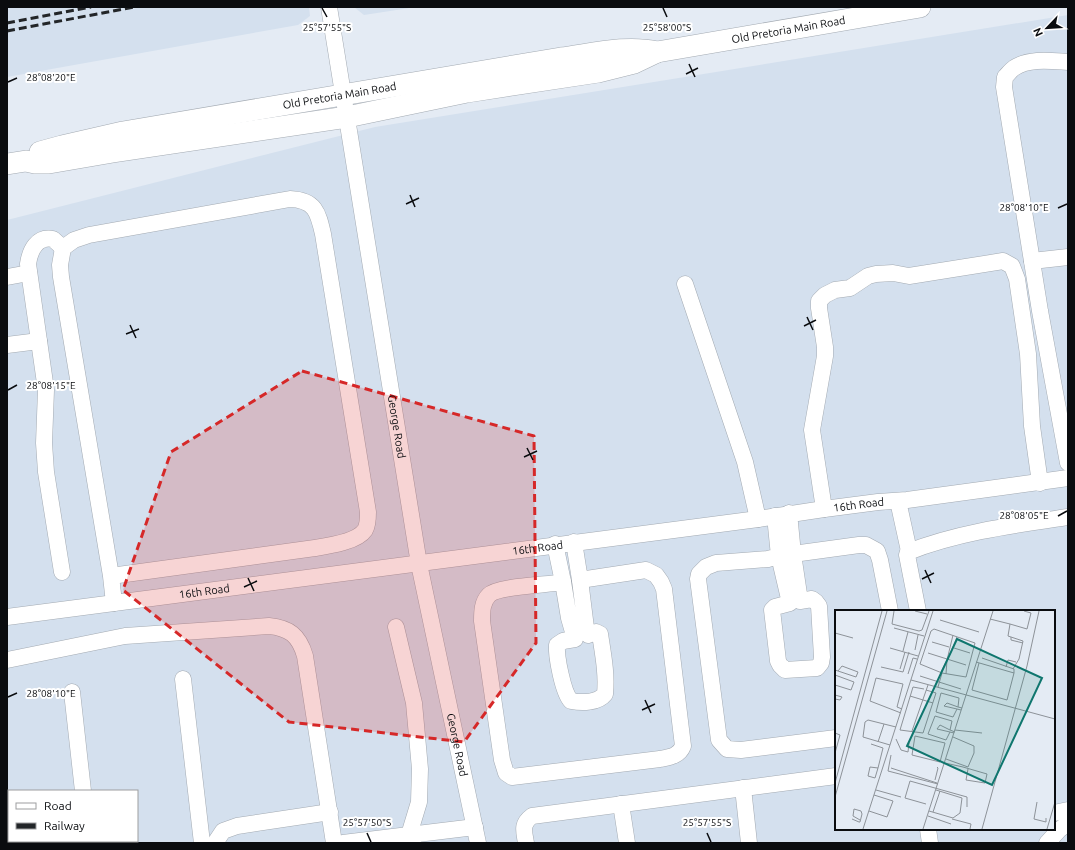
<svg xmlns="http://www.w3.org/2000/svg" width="1075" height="850" font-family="Ubuntu,sans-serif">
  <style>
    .built { fill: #d4e0ee; fill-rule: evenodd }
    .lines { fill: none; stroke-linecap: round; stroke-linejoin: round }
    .minor-casing { stroke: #a3aab2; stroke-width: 17 }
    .major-casing { stroke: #a3aab2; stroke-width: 22 }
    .minor { stroke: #fff; stroke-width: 16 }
    .major { stroke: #fff; stroke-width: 21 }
    .rail { stroke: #222528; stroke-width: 3; stroke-dasharray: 8 4; stroke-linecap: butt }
    .marked { fill: #d62828; fill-opacity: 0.2; stroke: #d62828; stroke-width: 3; stroke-dasharray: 8 5; stroke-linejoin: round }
    .ticks { fill: none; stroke: #0a0c0f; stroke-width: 1.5 }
    .labels { text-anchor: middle; stroke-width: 4; stroke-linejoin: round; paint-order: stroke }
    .street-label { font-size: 11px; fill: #0a0c0f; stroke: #fff }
    .inset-road { fill: none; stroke: #8d9298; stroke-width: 1 }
    .view { fill: #0f766e; fill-opacity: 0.15; stroke: #0f766e; stroke-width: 2 }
    .inset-edge { fill: none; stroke: #0a0c0f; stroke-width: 2 }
    .ticks-label { font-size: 10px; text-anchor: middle; fill: #0a0c0f; stroke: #fff; stroke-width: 4; stroke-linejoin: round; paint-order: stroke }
  </style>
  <rect width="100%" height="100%" fill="#e4ebf4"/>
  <g class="built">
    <polygon points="7,7 309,7 310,16 298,25 7,77"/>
    <polygon points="354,7 416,7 364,15"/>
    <path d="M1068,15V843H7V220L375,127ZM836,611H1054V829H836ZM9,791H137V841H9Z"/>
  </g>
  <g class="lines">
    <g class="minor-casing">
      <g id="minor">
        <path id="s1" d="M329,7L419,564L478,843"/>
        <path d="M1068,62C1051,61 1029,58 1014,68C1011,70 1008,74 1005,77L1004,87L1040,311L1068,463"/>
        <polyline points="1032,261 1068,257"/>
        <polyline points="7,277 29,273"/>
        <polyline points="685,284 745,462 758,519"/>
        <polyline points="7,345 39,341"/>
        <polyline points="898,501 909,551"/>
        <polyline points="824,509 812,430 825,356 825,347 819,308 819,301 825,295 835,290 850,288 868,276 876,274 893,273 909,276 1003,261 1012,266 1017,279 1028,354 1032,426 1040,483"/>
        <polyline points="789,513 793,554 859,545 866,545 877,551 880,560 890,611"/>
        <polyline points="775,516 779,556 768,559 716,563 706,567 699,574 698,579 719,740 727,749 741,750 836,738"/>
        <path d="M555,544L563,582C548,585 498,586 489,595C482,602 482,612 482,621L502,760L506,773L512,777L660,759C670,757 679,756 683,746L664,589L661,582L656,575L646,570L580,580L574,542"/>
        <polyline points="779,556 790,603 775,607 772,610 778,661 780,665 785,670 817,668 821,663 822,657 819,606 816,602 812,599 800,601 793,554"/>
        <path d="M62,572L46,472L44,443L46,390L28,264C30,250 37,236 53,239L63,248"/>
        <path d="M111,576L315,548C328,546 357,542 365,530C368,525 368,517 368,512L323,234C318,212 315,200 290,199L89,235L74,240L63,248L60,265L61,277L111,576L114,603"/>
        <path d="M563,582L569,618L575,639L563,641L557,645C556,656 563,693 571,701C582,703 598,703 605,694C607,674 603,654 600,634L596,632L588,635L586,628L580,580"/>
        <path d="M918,611L907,555L908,552C959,532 1014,525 1068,517"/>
        <path id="s2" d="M7,617L758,519L824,509L878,502L907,500L1068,478"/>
        <polyline points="396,627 414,703 420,769 419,802 409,835 413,843"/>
        <path d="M7,660L125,636L269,626C289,628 299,635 305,656L334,843"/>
        <polyline points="183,679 202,843"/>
        <polyline points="72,692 83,791"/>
        <polyline points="743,788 749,843"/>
        <polyline points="621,804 627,843"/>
        <polyline points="1054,813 1068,810"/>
        <polyline points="928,829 930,843"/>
        <polyline points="88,841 89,843"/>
        <polyline points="215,843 223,831 237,826 330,812"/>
        <polyline points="343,843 475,827"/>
        <path d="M526,843C524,831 521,824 532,816L836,776"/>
        <polyline points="1047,843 1059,830 1068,823"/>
      </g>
    </g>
    <g class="major-casing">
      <g id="major">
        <path id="s3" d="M40,152L62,146L123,132L561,58C592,54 626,45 657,52"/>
        <path id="s4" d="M7,164L26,161L35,163H49L113,152L347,117L467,92L598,72L634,63L657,52L920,7"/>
      </g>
    </g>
    <use href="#minor" class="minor"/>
    <use href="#major" class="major"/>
    <g class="rail">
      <polyline points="7,23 91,7"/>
      <polyline points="7,31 134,7"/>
    </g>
  </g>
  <path class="marked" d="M302,371L534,436L536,643L464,742L289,722L123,590L171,452Z"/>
  <path class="ticks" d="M322,8L327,17M663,8L667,17M689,64L695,77M686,74L698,68M8,82L17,78M410,195L415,207M406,204L419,198M1058,208L1067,204M807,317L813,330M130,325L136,338M804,326L816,320M126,334L139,329M8,390L17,385M527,448L533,460M524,457L537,451M1058,516L1067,511M925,570L931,583M248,578L254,591M922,579L934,573M244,587L257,581M8,697L17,693M645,700L651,713M642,710L655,704M367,833L371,842M707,833L711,842"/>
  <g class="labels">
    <g class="street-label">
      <text dy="4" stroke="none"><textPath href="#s4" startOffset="795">Old Pretoria Main Road</textPath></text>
      <text dy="4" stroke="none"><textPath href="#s3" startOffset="305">Old Pretoria Main Road</textPath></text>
      <text dy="4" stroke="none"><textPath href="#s1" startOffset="425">George Road</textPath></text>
      <text dy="4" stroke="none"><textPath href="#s2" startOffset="859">16th Road</textPath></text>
      <text dy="4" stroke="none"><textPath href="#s2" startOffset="535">16th Road</textPath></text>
      <text dy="4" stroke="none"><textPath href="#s2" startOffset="199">16th Road</textPath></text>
      <text dy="4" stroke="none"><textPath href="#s1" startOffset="749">George Road</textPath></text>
    </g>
  </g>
  <g transform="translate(835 610)">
    <rect width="220" height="220" fill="#e4ebf4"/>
    <path class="inset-road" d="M59,1L57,14L84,21L87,20L94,1M80,1L92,4M155,9L175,14L173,26L188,31L184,49L178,59M105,10L144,22M175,14L192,19L196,3L189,1M59,18L89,26M0,23L18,28M176,27V30L188,33M97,32L114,37M55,38L83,46M119,38L135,43M117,39L122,27M80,40L83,25M68,41L73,22M93,43L131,55M147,48L179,59V63M141,52L179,63L172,90L137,80L144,53M46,57L68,62L74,42M171,57L173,50L181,52M65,59L70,42M0,60L21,67L23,62L7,56L3,61M106,62L112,50L118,25M73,64L78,48L82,49M111,64L112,50M0,65L19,72L16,80L0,75M85,66L126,79M76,70L220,109M103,77L107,63L131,67L140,33L99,19L96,21L85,54L107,63M89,79L78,77L65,120L88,123L101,83L91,80M0,85L7,87L5,90L0,89M75,86L98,93M122,99L109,96L112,93L123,97M126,100L122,99L118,107L101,102L106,83L124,88L123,97L127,98M66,103L35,91L41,68L68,74L62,97L67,99M120,120L147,123M77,121L93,75M115,122L102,119L105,115L115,120M0,123L5,125L0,143M119,123L115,122L111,130L93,124L100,106L117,111L115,120L120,122M80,126L110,133L105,152L77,145ZM61,129L66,140L73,142L74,133M43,132L49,114M36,134L48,138L43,158L40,168L33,166L35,157L43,158M55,135L28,127L30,112L33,110L61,117M56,145L53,161L103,174M111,149L133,157L139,143V136L118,127M110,153L128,157L152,164L150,173L131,170L133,159M56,158L102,173M100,170L103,158L102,157M0,173L47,1M41,180L66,187M0,187L52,1M202,192L199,209L211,212V208M91,194L70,188L75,171L132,187V197M34,201L52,207L58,191L39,185M94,201L118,208L125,203L127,188L101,180M98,202L105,181M93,206L116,214M17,209L24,212H25L27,204L26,201L19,199L18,206L25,210M117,209L136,214L135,219M28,219L98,1M88,219L158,1M147,219L192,56L204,1M212,219L220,192"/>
    <path class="view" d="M122,29L207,68L157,175L72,136Z"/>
    <rect width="220" height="220" class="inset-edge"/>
  </g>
  <g class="ticks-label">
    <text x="327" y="31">25°57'55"S</text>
    <text x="667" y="31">25°58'00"S</text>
    <text x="51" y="81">28°08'20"E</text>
    <text x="1024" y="211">28°08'10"E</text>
    <text x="51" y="389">28°08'15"E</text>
    <text x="1024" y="519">28°08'05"E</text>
    <text x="51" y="697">28°08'10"E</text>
    <text x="367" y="826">25°57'50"S</text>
    <text x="707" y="826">25°57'55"S</text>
  </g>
  <rect width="1075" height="850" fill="none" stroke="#0a0c0f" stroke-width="16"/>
  <rect x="8" y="790" width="130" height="52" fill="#ffffff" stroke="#9d9e9f"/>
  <rect x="16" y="803" width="20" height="6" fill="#ffffff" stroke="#9d9e9f"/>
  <text x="44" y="810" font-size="12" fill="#0a0c0f">Road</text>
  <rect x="16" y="823" width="20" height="6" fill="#222528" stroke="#9d9e9f"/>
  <text x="44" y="830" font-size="12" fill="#0a0c0f">Railway</text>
  <g transform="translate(1047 28) rotate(245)" stroke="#ffffff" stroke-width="3" paint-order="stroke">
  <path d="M0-3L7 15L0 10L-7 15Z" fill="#0a0c0f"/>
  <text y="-6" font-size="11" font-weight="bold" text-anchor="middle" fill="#0a0c0f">N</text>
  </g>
</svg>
